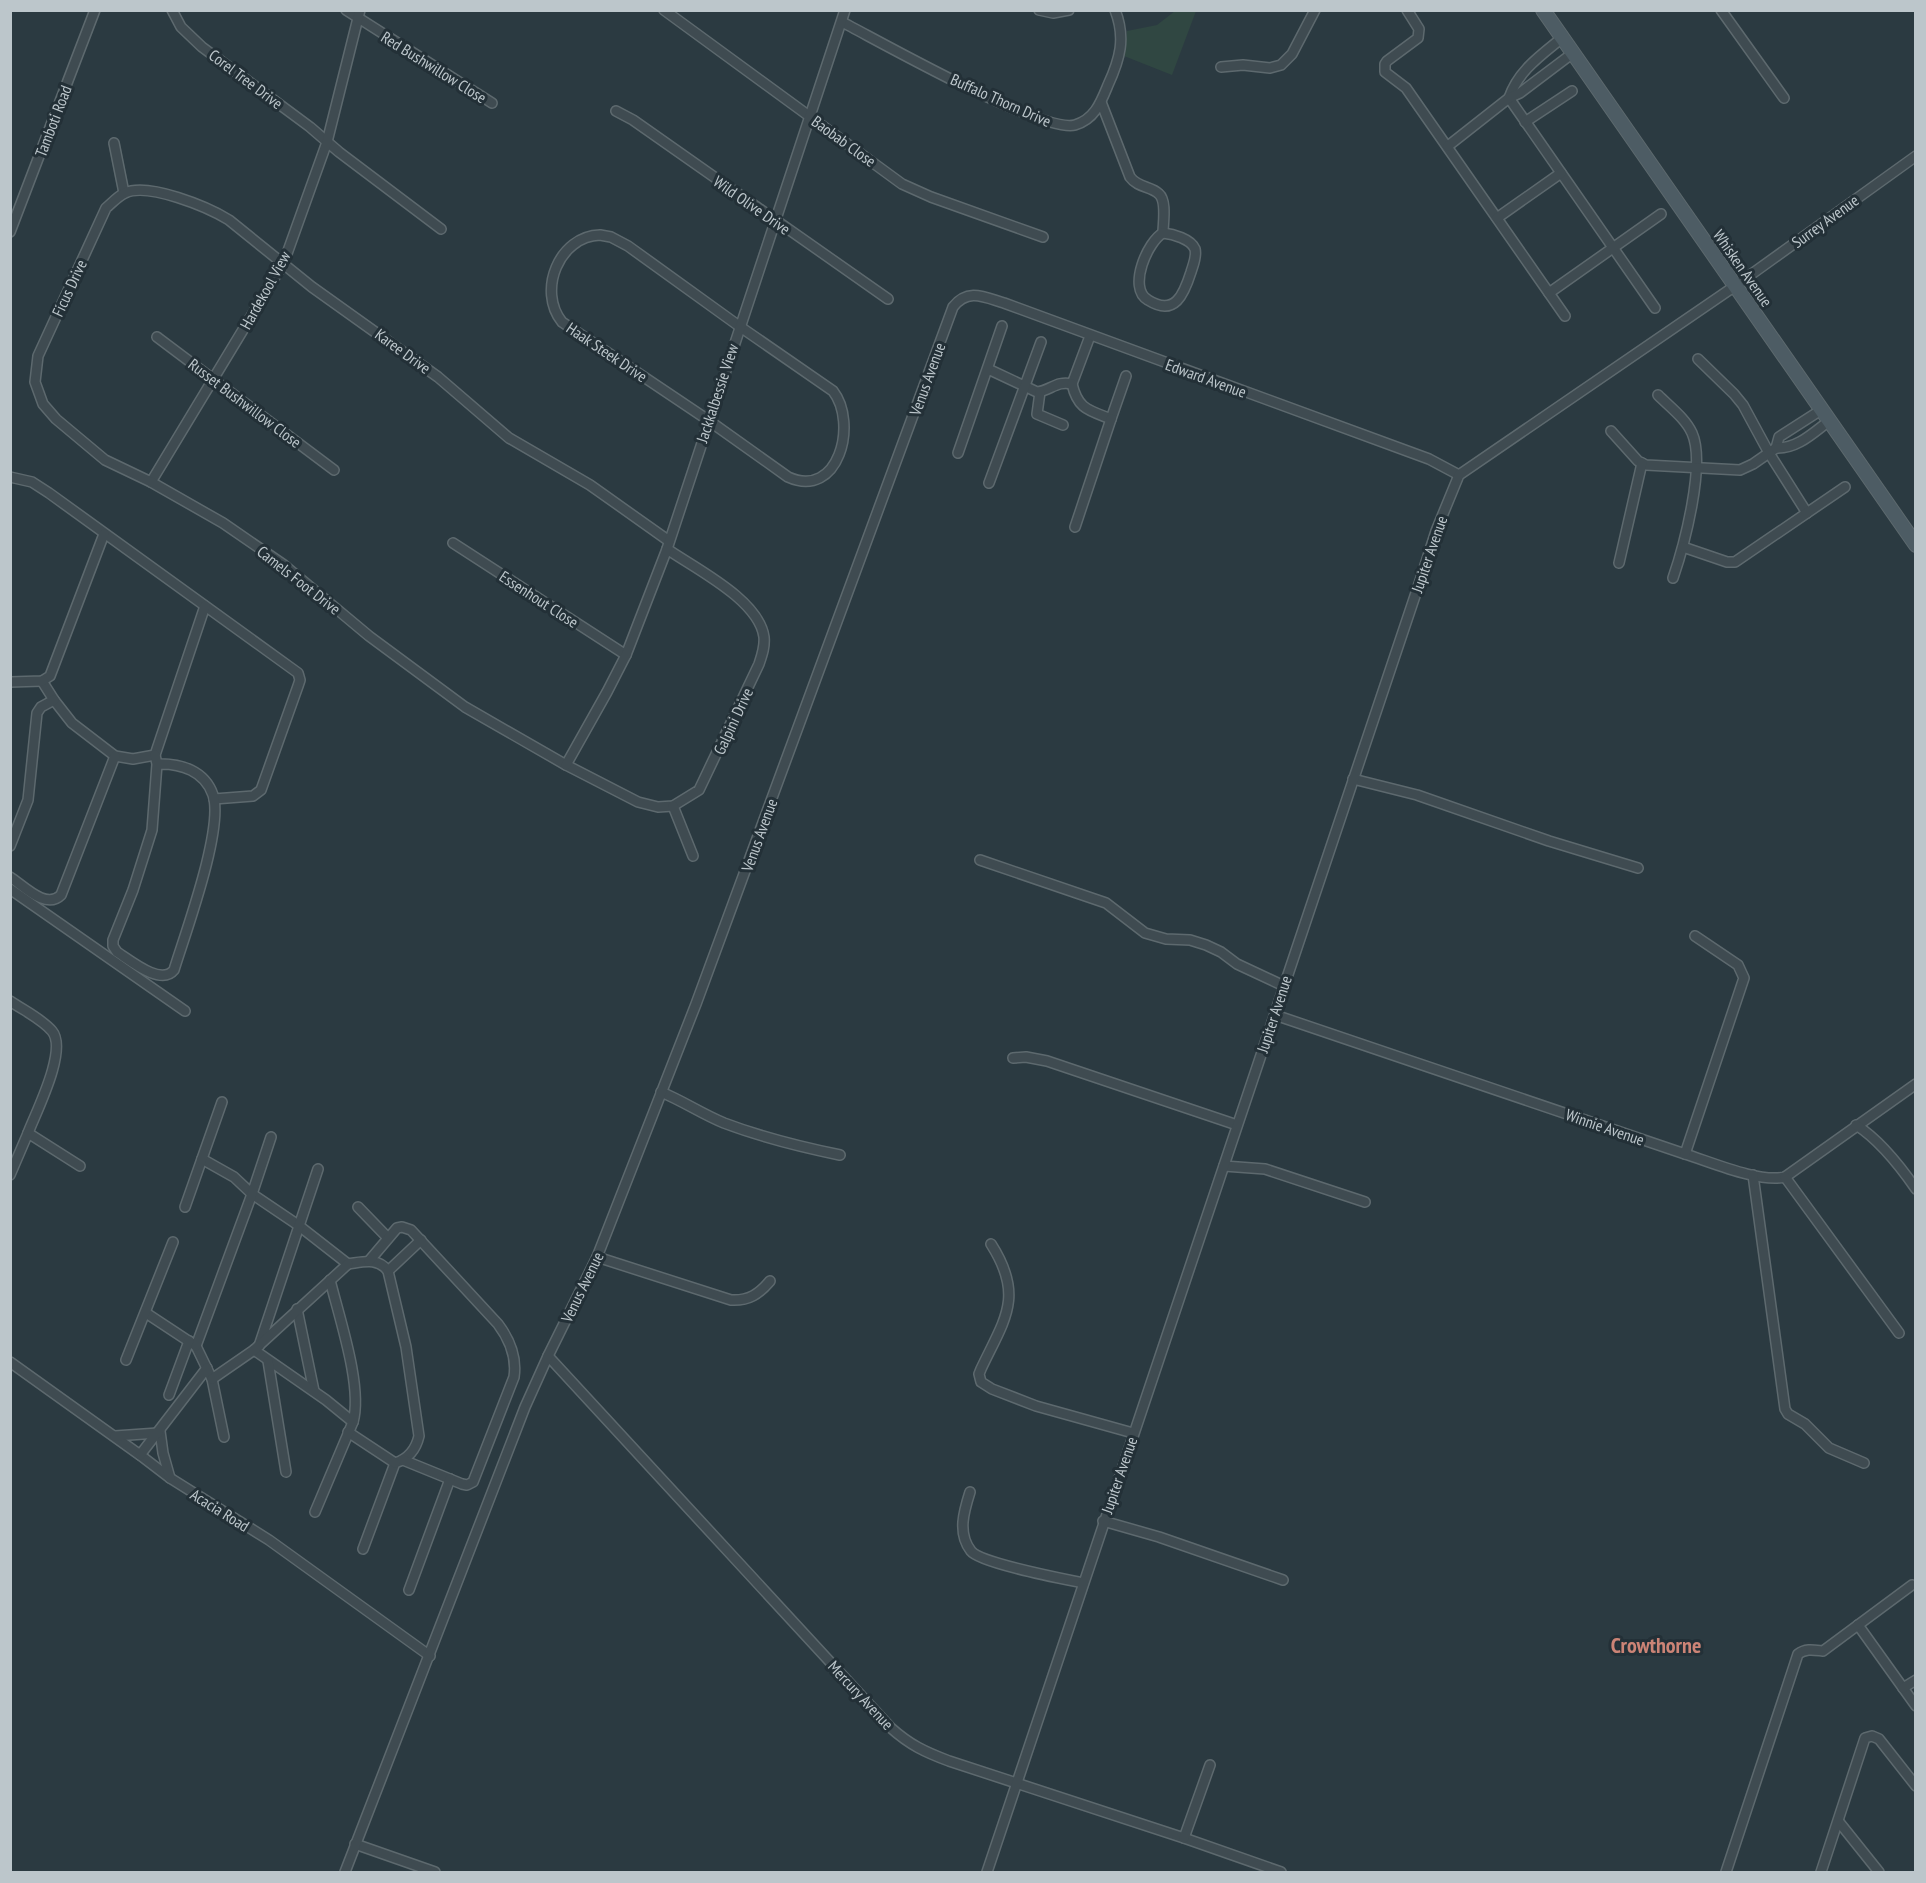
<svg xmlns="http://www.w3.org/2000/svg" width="1926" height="1883" font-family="'PT Sans Narrow',sans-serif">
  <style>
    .green { fill: #304742 }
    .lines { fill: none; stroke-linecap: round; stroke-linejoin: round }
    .street-casing { stroke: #5d696e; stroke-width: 12 }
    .secondary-casing { stroke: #5d696e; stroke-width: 16 }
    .street { stroke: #3f4b51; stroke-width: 9 }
    .secondary { stroke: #4d5c64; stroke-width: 14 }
    .labels { text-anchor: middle; stroke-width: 6; stroke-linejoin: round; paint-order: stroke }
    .street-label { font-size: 16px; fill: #bcc6cb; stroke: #233037 }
    .district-label { font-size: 22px; font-weight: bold; fill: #cc8476; stroke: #233037 }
  </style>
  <rect width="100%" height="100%" fill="#2b3a41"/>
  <polygon class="green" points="1175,11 1196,11 1172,75 1124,56 1127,31 1157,25"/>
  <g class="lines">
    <g class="street-casing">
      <g id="street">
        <polyline points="172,10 181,27 202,47 310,127 339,152 441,229"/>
        <polyline points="346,10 492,103"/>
        <polyline points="664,10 902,184 931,197 1043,237"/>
        <polyline points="1039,10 1053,13 1069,10"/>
        <polyline points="1407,10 1419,29 1418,38 1387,61 1385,64 1385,72 1406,88 1565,316"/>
        <polyline points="1721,10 1784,98"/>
        <path d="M842,22C879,41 1043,134 1075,125C1095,119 1101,102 1108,85C1120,59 1126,38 1115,10"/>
        <polyline points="1221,67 1243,65 1270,68 1281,65 1292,54 1315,10"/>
        <polyline points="1509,98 1655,308"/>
        <path d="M1509,98C1518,71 1540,56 1562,38"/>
        <path d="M1101,102L1130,177C1138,188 1151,186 1159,194C1167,201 1163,223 1163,233"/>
        <polyline points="616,111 633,120 888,299"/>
        <polyline points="1525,122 1572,91"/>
        <polyline points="114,143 124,193"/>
        <polyline points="1448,146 1509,98 1520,93 1573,53"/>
        <polyline points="1497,218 1561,173"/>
        <polyline points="10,232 95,10"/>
        <path d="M1163,233C1173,234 1191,239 1195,249C1197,257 1193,265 1191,272C1184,294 1175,317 1148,300C1127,288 1148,241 1163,233Z"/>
        <path d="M600,235L611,237L628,246L739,326L833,391C858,423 839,500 788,477L708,420L562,322C537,291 559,236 600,235Z"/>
        <polyline points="1549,293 1661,214"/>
        <polyline points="157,337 334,470"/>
        <polyline points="1698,359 1734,394 1743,405 1769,453 1807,513"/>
        <path d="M988,369L1037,392C1050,391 1057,380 1072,384L1090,336"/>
        <path d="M1072,384C1078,409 1088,410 1111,419L1126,376"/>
        <polyline points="1040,392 1037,414 1063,425"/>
        <path d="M1658,395C1670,407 1685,418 1692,433C1706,464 1684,546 1673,578"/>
        <polyline points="1611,431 1638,461 1646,465 1740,470 1753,464 1776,448 1779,437 1821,410"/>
        <path d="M1776,448C1797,449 1813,433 1829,421"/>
        <polyline points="958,453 1002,326"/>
        <polyline points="10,477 32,482 49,493 298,673 300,680 298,686 261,790 253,796 214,799"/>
        <polyline points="151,482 284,262 327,142 360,10"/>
        <polyline points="989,483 1041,342"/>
        <polyline points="1075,527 1111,419"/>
        <polyline points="453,543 626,655"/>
        <polyline points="1683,547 1727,562 1735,562 1845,487"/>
        <path d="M667,549C696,569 759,600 764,637C765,647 762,655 759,664L699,790L673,806L658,807L638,802L566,765L465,707L369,636L284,565L223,523L151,482L105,460L56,419L43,404L35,382L38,356L106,208C112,203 118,196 125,193C148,182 208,207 229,220L312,287L438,377L509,438L590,485L669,541"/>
        <polyline points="1619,563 1642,463"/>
        <polyline points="42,681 54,700 72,723 115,756 133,759 155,755 205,606"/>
        <polyline points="10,682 42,681 50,676 104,534"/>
        <path d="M155,755L157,764L152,830L133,890L113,940V946L117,952C131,961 161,986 174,970C185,934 224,829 213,795C205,771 181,763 157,764"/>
        <polyline points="566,765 607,692 626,655 667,549 845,10"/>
        <polyline points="1353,779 1417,795 1549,841 1638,868"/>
        <polyline points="673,806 693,856"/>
        <polyline points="10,846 28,800 37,713 41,707 54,700"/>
        <polyline points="980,860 1106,903 1145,933 1166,939 1190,940 1206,945 1221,952 1237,964 1284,986"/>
        <path d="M10,877C24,886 46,910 61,895L115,756"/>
        <polyline points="10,889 185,1011"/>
        <path d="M10,1001C23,1010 42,1019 52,1031C68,1050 36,1112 28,1133"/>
        <path d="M1275,1015L1685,1154C1711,1162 1759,1183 1785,1177L1916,1084"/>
        <polyline points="1013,1058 1026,1057 1047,1061 1237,1125"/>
        <path d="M661,1092C683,1101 702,1114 724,1123C761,1137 801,1147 840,1155"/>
        <path d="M1856,1125C1880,1140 1900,1166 1916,1189"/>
        <polyline points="1685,1154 1744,978 1738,965 1695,936"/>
        <path d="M202,1159L234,1177L252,1194L298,1225L348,1264C363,1262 378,1257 388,1271L406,1347L419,1436C416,1449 408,1459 395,1463L363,1549"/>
        <polyline points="1224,1166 1265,1169 1365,1202"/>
        <polyline points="10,1175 28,1133 80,1166"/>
        <polyline points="1753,1175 1785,1409 1788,1414 1805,1424 1829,1448 1864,1463"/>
        <polyline points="1785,1177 1899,1333"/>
        <polyline points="185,1207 222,1102"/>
        <polyline points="358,1207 388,1238"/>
        <path d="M991,1244C1025,1297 1004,1320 981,1369L979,1374L981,1382L992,1389L1036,1406L1133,1433"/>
        <path d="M597,1257L731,1300C749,1301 759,1294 770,1281"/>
        <path d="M369,1261L397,1228L402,1227L411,1230L498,1324C510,1340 517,1357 514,1377L473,1482L467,1485L462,1484L403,1460"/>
        <polyline points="388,1271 421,1240"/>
        <polyline points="297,1309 314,1391"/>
        <polyline points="146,1313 196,1346 212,1379 224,1437"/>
        <polyline points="196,1346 252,1194 271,1137"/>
        <polyline points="259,1346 318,1169"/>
        <polyline points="254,1350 326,1400 353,1422"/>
        <path d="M548,1356L891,1728C910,1745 925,1752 949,1761L1184,1838L1281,1872"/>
        <polyline points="126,1360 173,1242"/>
        <polyline points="268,1361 286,1472"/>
        <polyline points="10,1362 140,1455 170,1478 269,1540 430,1656"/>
        <polyline points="212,1379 254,1350 348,1264"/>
        <polyline points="169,1395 189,1341"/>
        <polyline points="160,1431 163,1453 170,1478"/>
        <polyline points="348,1432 395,1463"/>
        <polyline points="115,1436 158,1433"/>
        <polyline points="140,1455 207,1368"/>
        <path d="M970,1492C964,1511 957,1533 971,1551C980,1563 1064,1579 1083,1583"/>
        <path d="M315,1512L353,1422C363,1387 339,1317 330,1280"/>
        <polyline points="1103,1521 1159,1537 1283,1580"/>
        <polyline points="409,1590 450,1479"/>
        <polyline points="1858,1625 1916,1706"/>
        <polyline points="1903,1688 1916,1680"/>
        <polyline points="1839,1822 1879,1872"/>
        <polyline points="1184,1838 1210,1765"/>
        <polyline points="355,1844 435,1872"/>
        <path d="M345,1872L525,1407L548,1356L597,1257L696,1004L953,307C968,288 984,297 1004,303L1429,459L1459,475"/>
        <polyline points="987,1872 1420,581 1436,531 1459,475 1735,286 1916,156"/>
        <path d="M1726,1872L1798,1654C1806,1648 1814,1650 1823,1651L1912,1585"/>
        <polyline points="1821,1872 1865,1738 1872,1736 1879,1739 1916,1786"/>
      </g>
    </g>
    <g class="secondary-casing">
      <polyline id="secondary" points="1543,10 1916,545"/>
    </g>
    <use href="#street" class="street"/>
    <use href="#secondary" class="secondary"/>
  </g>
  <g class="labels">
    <g class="street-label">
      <text transform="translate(434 67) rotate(32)" y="6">Red Bushwillow Close</text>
      <text transform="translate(246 79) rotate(37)" y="6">Corel Tree Drive</text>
      <text transform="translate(1001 100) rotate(24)" y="6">Buffalo Thorn Drive</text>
      <text transform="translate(53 121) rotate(-69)" y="6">Tamboti Road</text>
      <text transform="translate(844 141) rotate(36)" y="6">Baobab Close</text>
      <text transform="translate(752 205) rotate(35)" y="6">Wild Olive Drive</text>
      <text transform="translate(1825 221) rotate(-36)" y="6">Surrey Avenue</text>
      <text transform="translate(1743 268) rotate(55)" y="6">Whisken Avenue</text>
      <text transform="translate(69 288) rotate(-65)" y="6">Ficus Drive</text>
      <text transform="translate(265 290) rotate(-61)" y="6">Hardekool View</text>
      <text transform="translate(403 351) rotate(36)" y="6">Karee Drive</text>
      <text transform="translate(607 352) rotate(34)" y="6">Haak Steek Drive</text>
      <text transform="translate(1206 378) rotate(20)" y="6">Edward Avenue</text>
      <text transform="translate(927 379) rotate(-70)" y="6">Venus Avenue</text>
      <text transform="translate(717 393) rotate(-72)" y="6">Jackkalbessie View</text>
      <text transform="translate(245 403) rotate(37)" y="6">Russet Bushwillow Close</text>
      <text transform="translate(1429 554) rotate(-71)" y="6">Jupiter Avenue</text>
      <text transform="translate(299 580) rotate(38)" y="6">Camels Foot Drive</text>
      <text transform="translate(539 599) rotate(33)" y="6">Essenhout Close</text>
      <text transform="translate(733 721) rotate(-65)" y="6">Galpini Drive</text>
      <text transform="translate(759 835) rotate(-70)" y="6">Venus Avenue</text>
      <text transform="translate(1274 1014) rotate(-72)" y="6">Jupiter Avenue</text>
      <text transform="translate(1605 1127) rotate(19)" y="6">Winnie Avenue</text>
      <text transform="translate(582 1287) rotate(-64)" y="6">Venus Avenue</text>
      <text transform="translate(1119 1475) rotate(-71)" y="6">Jupiter Avenue</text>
      <text transform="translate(220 1510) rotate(32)" y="6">Acacia Road</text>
      <text transform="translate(861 1695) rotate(47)" y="6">Mercury Avenue</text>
    </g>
    <g class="district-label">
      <text x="1656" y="1653">Crowthorne</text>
    </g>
  </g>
  <rect width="1926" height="1883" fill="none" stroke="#bcc6cb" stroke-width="24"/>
</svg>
